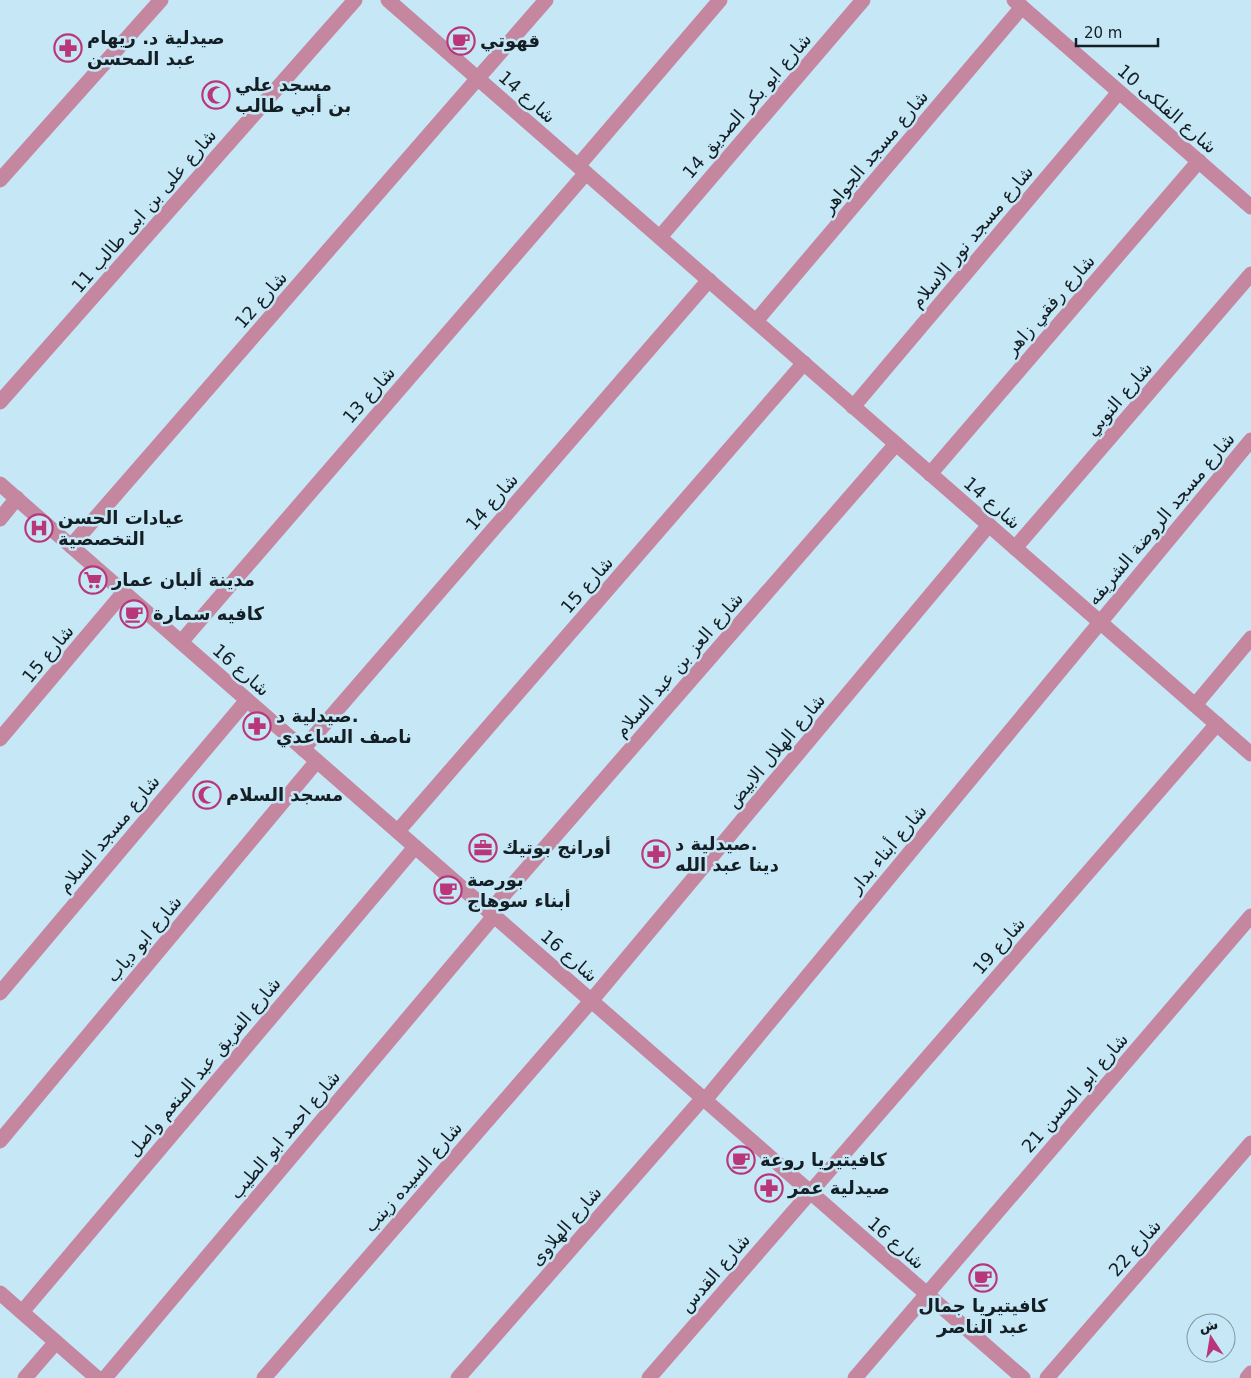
<svg xmlns="http://www.w3.org/2000/svg" width="1251" height="1378" font-family="'DejaVu Sans',Cairo,sans-serif">
  <style>
    .lines { fill: none; stroke-linecap: round; stroke-linejoin: round }
    .street { stroke: #c587a0; stroke-width: 15 }
    .labels { text-anchor: middle; stroke-width: 5; stroke-linejoin: round; paint-order: stroke }
    .poi-label { font-size: 18px; font-weight: bold; fill: #131f24; stroke: #c6e7f6; text-anchor: start }
    .street-label { font-size: 18px; fill: #131f24; stroke: #c6e7f6 }
  </style>
  <rect width="100%" height="100%" fill="#c6e7f6"/>
  <g class="lines">
    <g class="street">
      <polyline points="388,0 1251,754"/>
      <polyline points="1014,0 1251,207"/>
      <polyline points="578,166 720,0"/>
      <polyline points="0,180 161,0"/>
      <polyline points="660,237 863,0"/>
      <polyline points="756,321 1022,7"/>
      <polyline points="0,402 355,0"/>
      <polyline points="853,407 1119,92"/>
      <polyline points="930,474 1199,161"/>
      <polyline points="0,484 1023,1378"/>
      <polyline points="0,519 17,498"/>
      <polyline points="71,546 546,0"/>
      <polyline points="1015,548 1251,274"/>
      <polyline points="181,642 586,173"/>
      <polyline points="1195,705 1251,638"/>
      <polyline points="0,739 124,592"/>
      <polyline points="303,749 709,280"/>
      <polyline points="398,831 804,363"/>
      <polyline points="489,912 896,444"/>
      <polyline points="0,993 247,700"/>
      <polyline points="705,1100 1251,440"/>
      <polyline points="0,1141 317,761"/>
      <polyline points="0,1293 97,1378"/>
      <polyline points="22,1312 415,847"/>
      <polyline points="25,1378 56,1342"/>
      <polyline points="105,1378 494,916"/>
      <polyline points="264,1378 591,1001 989,525"/>
      <polyline points="458,1378 703,1098"/>
      <polyline points="649,1378 1217,724"/>
      <polyline points="855,1378 1251,916"/>
      <polyline points="1047,1378 1251,1143"/>
      <polyline points="1247,1378 1251,1373"/>
    </g>
  </g>
  <defs>
    <g id="cafe-ring" transform="scale(1.4375)"><circle r="9.5" fill="#c6e7f6" stroke="#ba367a" stroke-width="1.5"/><path d="M-5.5-4.5H6V0H3Q3 3.5 0 3.5H-2.5Q-5.5 3.5-5.5 0ZM3-3.2v2h1.7v-2ZM-6 4.5H4V6H-6Z" fill="#ba367a"/></g>
    <g id="pharmacy-ring" transform="scale(1.4375)"><circle r="9.5" fill="#c6e7f6" stroke="#ba367a" stroke-width="1.5"/><path d="M-2-6h4v4h4v4h-4v4h-4v-4h-4v-4h4Z" fill="#ba367a"/></g>
    <g id="mosque-ring" transform="scale(1.4375)"><circle r="9.5" fill="#c6e7f6" stroke="#ba367a" stroke-width="1.5"/><path d="M3.5-4.9A6 6 0 1 0 3.5 4.9A5 5 0 1 1 3.5-4.9Z" fill="#ba367a"/></g>
    <g id="hospital-ring" transform="scale(1.4375)"><circle r="9.5" fill="#c6e7f6" stroke="#ba367a" stroke-width="1.5"/><path d="M-5-5h3v3.5h4V-5h3V5h-3V1.5h-4V5h-3Z" fill="#ba367a"/></g>
    <g id="supermarket-ring" transform="scale(1.4375)"><circle r="9.5" fill="#c6e7f6" stroke="#ba367a" stroke-width="1.5"/><path d="M-6-5.5h2.5l.6 2H6L4.5 2H-2.5L-4.4-4H-6ZM-1.5 3.2a1.3 1.3 0 1 0 .1 0ZM3 3.2a1.3 1.3 0 1 0 .1 0Z" fill="#ba367a"/></g>
    <g id="office-ring" transform="scale(1.4375)"><circle r="9.5" fill="#c6e7f6" stroke="#ba367a" stroke-width="1.5"/><path d="M-6-3h4V-5.5h4V-3h4V5H-6ZM-1-4.5V-3h2v-1.5ZM-6 0V1H6V0Z" fill="#ba367a"/></g>
  </defs>
  <g fill-rule="evenodd">
    <use href="#cafe-ring" x="461" y="41"/>
    <use href="#pharmacy-ring" x="68" y="48"/>
    <use href="#mosque-ring" x="216" y="95"/>
    <use href="#hospital-ring" x="39" y="528"/>
    <use href="#supermarket-ring" x="93" y="580"/>
    <use href="#cafe-ring" x="134" y="614"/>
    <use href="#pharmacy-ring" x="257" y="726"/>
    <use href="#mosque-ring" x="207" y="795"/>
    <use href="#office-ring" x="483" y="848"/>
    <use href="#pharmacy-ring" x="656" y="854"/>
    <use href="#cafe-ring" x="448" y="890"/>
    <use href="#cafe-ring" x="741" y="1160"/>
    <use href="#pharmacy-ring" x="769" y="1188"/>
    <use href="#cafe-ring" x="983" y="1278"/>
  </g>
  <g class="labels">
    <g class="poi-label">
      <text x="87" y="44">صيدلية د. ريهام<tspan x="87" dy="21">عبد المحسن</tspan></text>
      <text x="480" y="47">قهوتي</text>
      <text x="235" y="91">مسجد علي<tspan x="235" dy="21">بن أبي طالب</tspan></text>
      <text x="58" y="524">عيادات الحسن<tspan x="58" dy="21">التخصصية</tspan></text>
      <text x="112" y="586">مدينة ألبان عمار</text>
      <text x="153" y="620">كافيه سمارة</text>
      <text x="276" y="722">صيدلية د.<tspan x="276" dy="21">ناصف الساعدي</tspan></text>
      <text x="226" y="801">مسجد السلام</text>
      <text x="675" y="850">صيدلية د.<tspan x="675" dy="21">دينا عبد الله</tspan></text>
      <text x="502" y="854">أورانج بوتيك</text>
      <text x="467" y="886">بورصة<tspan x="467" dy="21">أبناء سوهاج</tspan></text>
      <text x="760" y="1166">كافيتيريا روعة</text>
      <text x="788" y="1194">صيدلية عمر</text>
      <text x="983" y="1312" text-anchor="middle">كافيتيريا جمال<tspan x="983" dy="21">عبد الناصر</tspan></text>
    </g>
    <g class="street-label">
      <text transform="translate(527 97) rotate(41)" y="6">شارع 14</text>
      <text transform="translate(747 106) rotate(-49)" y="6">شارع ابو بكر الصديق 14</text>
      <text transform="translate(1167 109) rotate(41)" y="6">شارع الفلكى 10</text>
      <text transform="translate(875 152) rotate(-50)" y="6">شارع مسجد الجواهر</text>
      <text transform="translate(144 211) rotate(-49)" y="6">شارع على بن ابى طالب 11</text>
      <text transform="translate(972 237) rotate(-50)" y="6">شارع مسجد نور الاسلام</text>
      <text transform="translate(261 300) rotate(-49)" y="6">شارع 12</text>
      <text transform="translate(1050 305) rotate(-49)" y="6">شارع رفقي زاهر</text>
      <text transform="translate(369 395) rotate(-49)" y="6">شارع 13</text>
      <text transform="translate(1119 399) rotate(-49)" y="6">شارع النوبي</text>
      <text transform="translate(492 502) rotate(-49)" y="6">شارع 14</text>
      <text transform="translate(992 503) rotate(41)" y="6">شارع 14</text>
      <text transform="translate(1161 519) rotate(-50)" y="6">شارع مسجد الروضة الشريفه</text>
      <text transform="translate(587 585) rotate(-49)" y="6">شارع 15</text>
      <text transform="translate(48 654) rotate(-50)" y="6">شارع 15</text>
      <text transform="translate(679 665) rotate(-49)" y="6">شارع العز بن عبد السلام</text>
      <text transform="translate(241 670) rotate(41)" y="6">شارع 16</text>
      <text transform="translate(776 751) rotate(-50)" y="6">شارع الهلال الابيض</text>
      <text transform="translate(109 834) rotate(-50)" y="6">شارع مسجد السلام</text>
      <text transform="translate(888 849) rotate(-50)" y="6">شارع أبناء بدار</text>
      <text transform="translate(144 939) rotate(-50)" y="6">شارع ابو دياب</text>
      <text transform="translate(999 946) rotate(-49)" y="6">شارع 19</text>
      <text transform="translate(569 956) rotate(41)" y="6">شارع 16</text>
      <text transform="translate(204 1067) rotate(-50)" y="6">شارع الفريق عبد المنعم واصل</text>
      <text transform="translate(1075 1093) rotate(-49)" y="6">شارع ابو الحسن 21</text>
      <text transform="translate(285 1135) rotate(-50)" y="6">شارع احمد ابو الطيب</text>
      <text transform="translate(413 1177) rotate(-49)" y="6">شارع السيده زينب</text>
      <text transform="translate(566 1226) rotate(-49)" y="6">شارع الهلاوى</text>
      <text transform="translate(896 1243) rotate(41)" y="6">شارع 16</text>
      <text transform="translate(1135 1248) rotate(-49)" y="6">شارع 22</text>
      <text transform="translate(715 1273) rotate(-49)" y="6">شارع القدس</text>
    </g>
  </g>
  <g transform="translate(1211 1338) rotate(348)"><circle r="24" fill="#c6e7f6" stroke="#7e97a2"/>
  <path d="M0-4L9 19L0 12L-9 19Z" fill="#ba367a"/>
  <text y="-8" font-size="14" font-weight="bold" text-anchor="middle" fill="#131f24">ش</text>
  </g>
  <path d="M1076 38v8h82v-8" fill="none" stroke="#131f24" stroke-width="2.5"/>
  <text x="1084" y="38" font-size="15" fill="#131f24" stroke="#c6e7f6" stroke-width="4" paint-order="stroke">20 m</text>
</svg>
